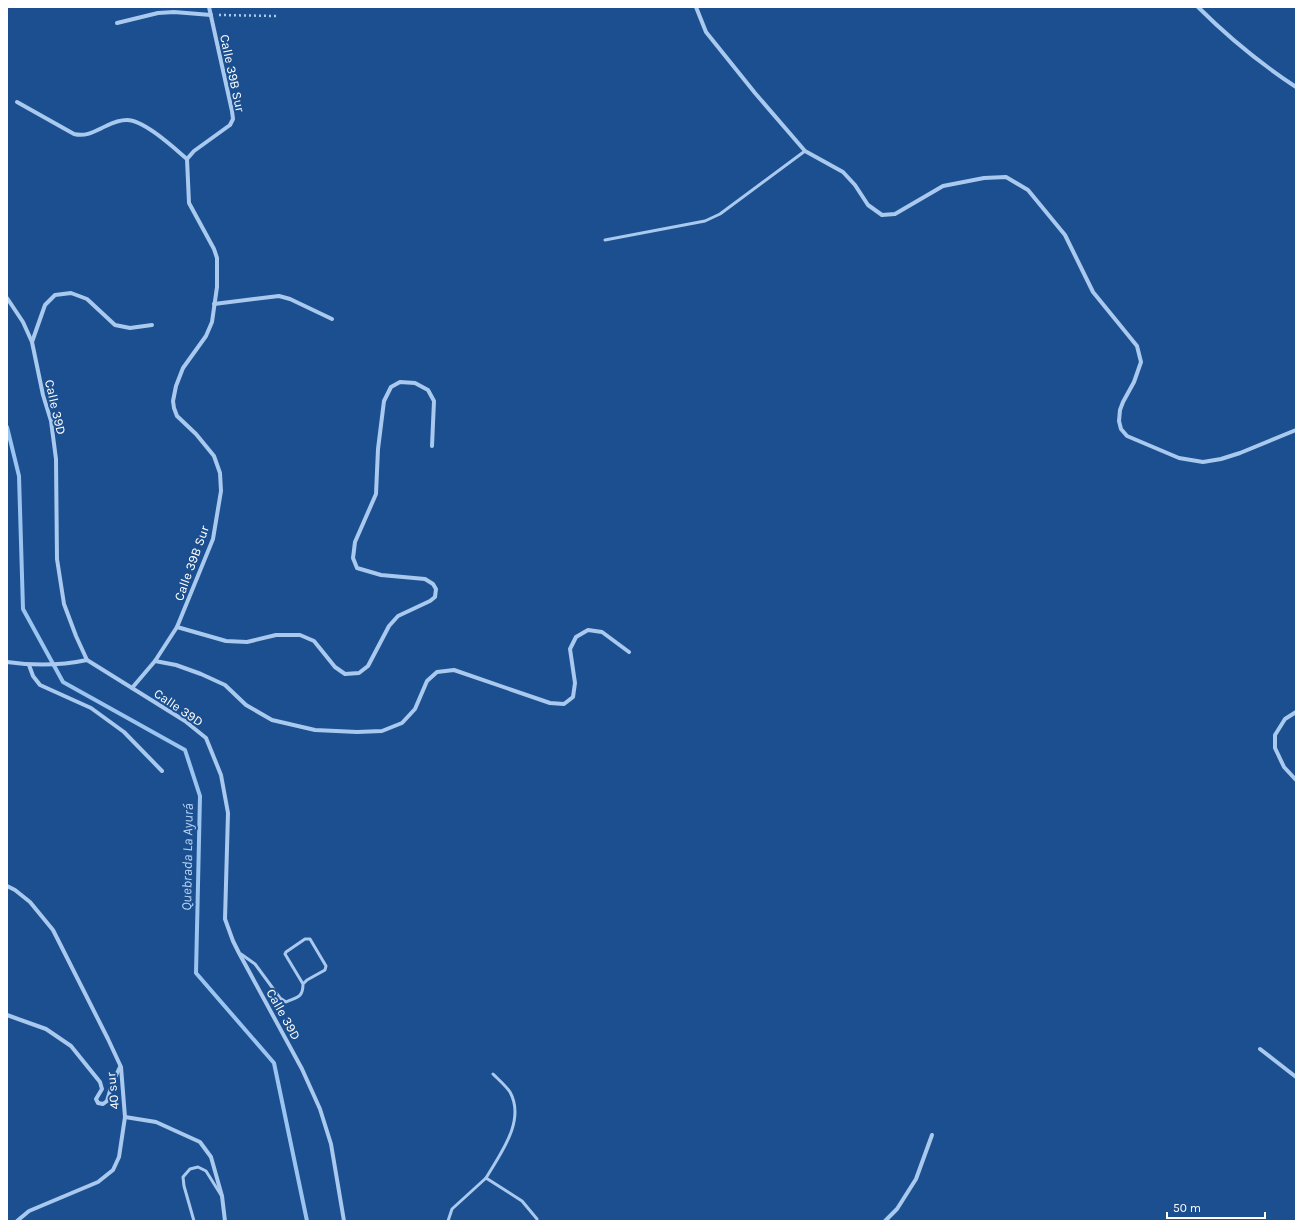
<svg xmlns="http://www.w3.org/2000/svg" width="1303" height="1228" font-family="Karla,sans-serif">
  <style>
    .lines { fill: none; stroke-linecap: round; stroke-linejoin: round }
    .stream { stroke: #9cc4f0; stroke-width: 4 }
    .path { stroke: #a9c9ee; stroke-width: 2.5; stroke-dasharray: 2 3; stroke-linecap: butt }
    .lane { stroke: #a9c9ee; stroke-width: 3 }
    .street { stroke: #a9c9ee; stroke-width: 4 }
    .labels { text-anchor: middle; stroke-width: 4; stroke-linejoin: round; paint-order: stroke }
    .street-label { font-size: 13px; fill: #fff; stroke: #1b4f8f }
    .water-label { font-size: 14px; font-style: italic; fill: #b5d3f5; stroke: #1b4f8f }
  </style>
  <rect width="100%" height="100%" fill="#1b4f8f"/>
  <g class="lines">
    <polyline class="stream" points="7,427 19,476 23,609 63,682 185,750 200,796 196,973 274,1063 307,1221"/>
    <polyline class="path" points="219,15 276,16"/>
    <g class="lane">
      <polyline points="605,240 705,221 720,214 805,151"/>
      <path d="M241,954L255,964L280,998L286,1002C297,997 303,998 303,984L307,980L325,970L326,966L310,939H305L286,952L285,954L303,984"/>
      <path d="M486,1178C500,1154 526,1121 510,1092C506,1086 499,1080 493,1074"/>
      <polyline points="194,1221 184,1186 183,1177 190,1169 198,1167 206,1171 221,1195"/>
      <polyline points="448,1221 452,1209 486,1178 522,1201 537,1219"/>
    </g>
    <g class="street">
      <polyline points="696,7 706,32 755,93 805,151 843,172 855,185 868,205 882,215 895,214 943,186 984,178 1006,177 1028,190 1065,235 1093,292 1137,346 1141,362 1134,382 1123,402 1120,410 1119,421 1121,429 1127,436 1179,458 1203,462 1221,459 1240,453 1296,430"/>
      <path d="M1198,7C1228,37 1261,64 1296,87"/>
      <polyline points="117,23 158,13 174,12 211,15"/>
      <path d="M17,102L74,134C87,137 95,131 106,126C112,123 121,120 127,120C144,120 174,148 187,159"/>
      <polyline points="7,298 23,322 32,342 43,395 51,421 56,459 57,559 64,604 76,636 87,660 185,721 206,738 221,775 228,813 225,919 233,941 239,953 302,1069 320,1109 331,1144 344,1221"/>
      <polyline points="214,304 279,296 290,299 332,319"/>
      <polyline points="32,342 45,305 55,295 71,293 87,299 115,325 130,328 152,325"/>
      <polyline points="177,627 226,641 247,642 276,635 300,635 314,641 335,667 345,674 359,673 368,666 389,626 398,616 430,601 435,597 436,589 433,584 425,579 381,575 357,568 353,558 355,542 376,494 378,449 384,401 391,387 400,382 415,383 428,390 434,401 432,446"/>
      <polyline points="155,661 176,665 201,674 225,685 246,705 272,720 315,730 357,732 382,731 402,723 415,709 427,681 437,672 454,670 550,703 564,704 573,697 575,683 570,649 576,637 588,630 602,632 629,652"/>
      <path d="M7,662C35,666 59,666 87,660"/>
      <polyline points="29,665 33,676 40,685 91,708 124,732 162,771"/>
      <polyline points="132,688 155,661 177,627 213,539 221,491 220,473 214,456 196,434 177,416 174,408 173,401 176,386 183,368 206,336 212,322 217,287 217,258 214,249 189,203 187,159 194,151 230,125 233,119 232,111 209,7"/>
      <polyline points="1296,712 1285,719 1275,735 1275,748 1284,767 1296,780"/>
      <polyline points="7,886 15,890 30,902 53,930 108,1039 121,1067 125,1117 119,1157 113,1170 98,1182 29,1211 17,1221"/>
      <polyline points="7,1015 46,1029 71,1046 100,1082 102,1089 96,1099 98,1103 103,1104 107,1101 112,1084 120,1067"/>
      <polyline points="1260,1049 1296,1077"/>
      <polyline points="125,1117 156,1122 200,1142 211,1157 222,1196 225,1221"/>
      <polyline points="885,1221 897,1209 916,1179 932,1135"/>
    </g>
  </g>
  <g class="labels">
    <g class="street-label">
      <text transform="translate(233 73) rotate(78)" y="5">Calle 39B Sur</text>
      <text transform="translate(56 407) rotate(77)" y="5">Calle 39D</text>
      <text transform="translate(191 563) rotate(-70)" y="5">Calle 39B Sur</text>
      <text transform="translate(179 707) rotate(34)" y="5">Calle 39D</text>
      <text transform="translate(284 1014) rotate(61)" y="5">Calle 39D</text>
      <text transform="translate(112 1091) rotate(-96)" y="5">40 sur</text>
    </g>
    <g class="water-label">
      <text transform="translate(187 857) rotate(-89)" y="5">Quebrada La Ayurá</text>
    </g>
  </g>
  <rect width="1303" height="1228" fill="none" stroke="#ffffff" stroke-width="16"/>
  <path d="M1167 1212v6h98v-6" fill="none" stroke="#ffffff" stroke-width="2"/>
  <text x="1173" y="1212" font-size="12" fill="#ffffff" stroke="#1b4f8f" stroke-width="3" paint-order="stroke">50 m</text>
</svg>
